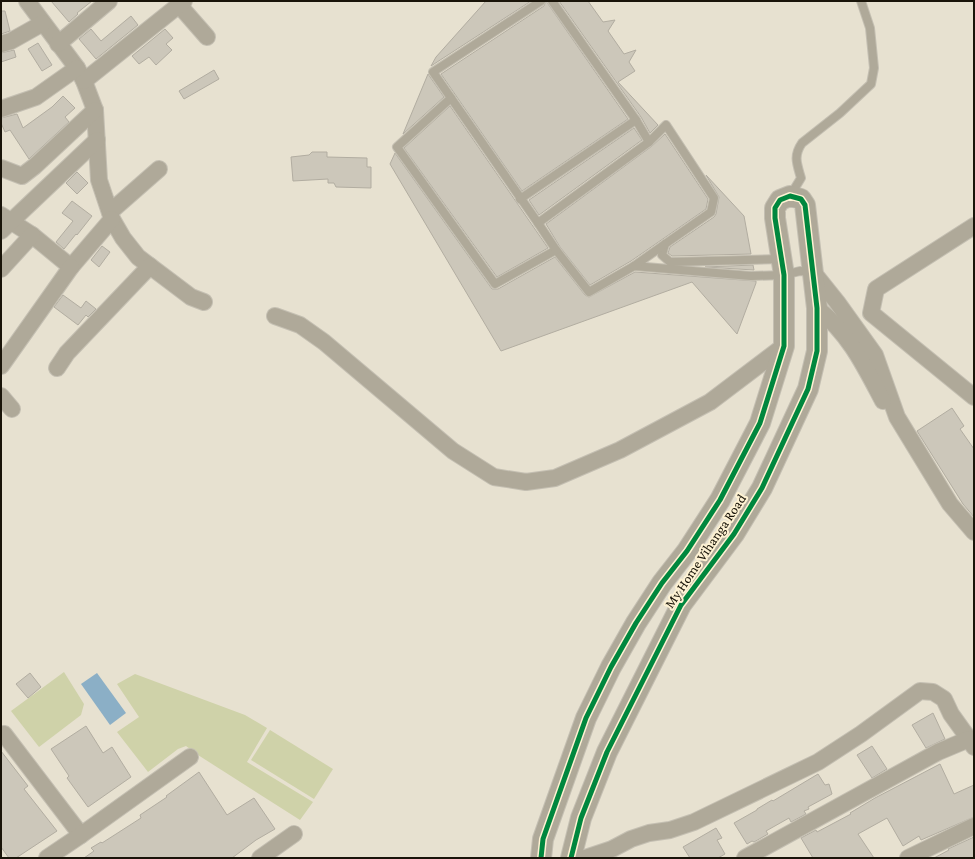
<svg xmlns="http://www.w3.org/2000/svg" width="975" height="859" font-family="'Crimson Pro',serif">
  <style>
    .green { fill: #cfd2a9 }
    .water { fill: #8bafc6 }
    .building { fill: #ccc7ba; stroke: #b2ada1 }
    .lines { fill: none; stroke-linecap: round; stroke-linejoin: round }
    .service-casing { stroke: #c4bfb2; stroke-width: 10 }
    .minor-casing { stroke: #c4bfb2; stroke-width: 18 }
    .tertiary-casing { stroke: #c4bfb2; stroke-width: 22 }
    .service { stroke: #afa999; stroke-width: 8 }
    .minor { stroke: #afa999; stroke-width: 16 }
    .tertiary { stroke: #afa999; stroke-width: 20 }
    .cycleway-casing { stroke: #fef2d3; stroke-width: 8 }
    .cycleway { stroke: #00873e; stroke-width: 5 }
    .labels { text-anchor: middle; stroke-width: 4; stroke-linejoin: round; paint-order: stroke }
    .street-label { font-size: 14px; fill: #191409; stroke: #fef2d3 }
  </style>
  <rect width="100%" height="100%" fill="#e7e1d0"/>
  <g class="green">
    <polygon points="64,672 84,704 81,715 39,747 11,711"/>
    <polygon points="135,674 245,715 267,728 247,762 313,802 300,820 198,755 186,746 178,749 148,772 117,732 139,717 117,684"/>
    <polygon points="270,730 333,769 314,799 251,760"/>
  </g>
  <polygon class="water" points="97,673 126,713 110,725 81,684"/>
  <g class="building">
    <polygon points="51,1 92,1 77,13 78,14 69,22"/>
    <polygon points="486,1 531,1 431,66 436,57"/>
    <polygon points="546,1 628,119 522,191 441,74 544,6"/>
    <polygon points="559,1 588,1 603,22 615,20 608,31 624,54 636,50 629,62 635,71 618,82 658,125 650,133 641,117"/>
    <polygon points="1,11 5,11 10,31 1,34"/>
    <polygon points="131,16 138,25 96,59 79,39 91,29 101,41"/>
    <polygon points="165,29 173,38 166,44 172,50 156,65 149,57 139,64 132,56"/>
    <polygon points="38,43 52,65 42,71 28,49"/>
    <polygon points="14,50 16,57 1,62 1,53"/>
    <polygon points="214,70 219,79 184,99 179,91"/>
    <polygon points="428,74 444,97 403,134"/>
    <polygon points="63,96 75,108 65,117 69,122 29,159 10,130 5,132 1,123 1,118 17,114 23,128 52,107"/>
    <polygon points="450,106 548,248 497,277 404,148"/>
    <polygon points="634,128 642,140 539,215 529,200"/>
    <polygon points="665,134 708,199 706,209 631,261 590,285 560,247 546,224 652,146"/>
    <polygon points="312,152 327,152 327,157 367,158 367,167 371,167 371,188 336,187 334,183 328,183 328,179 293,181 291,157 309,155"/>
    <polygon points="395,153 492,289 498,289 555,257 585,295 589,297 635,272 756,281 756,283 737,334 692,282 501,351 390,164"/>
    <polygon points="77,172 88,183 77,194 66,183"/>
    <polygon points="706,175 744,216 751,254 672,256 668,253 670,247 714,217 716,214 719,197"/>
    <polygon points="72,201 92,216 77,235 76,234 64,249 56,242 73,221 62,213"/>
    <polygon points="102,246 110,252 99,267 91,260"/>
    <polygon points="753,265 754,270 705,267"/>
    <polygon points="63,295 81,308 86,301 96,309 88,317 86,315 78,325 54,307"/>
    <polygon points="952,408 964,426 960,429 974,449 974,517 963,504 917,431"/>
    <polygon points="30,673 41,687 28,698 16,684"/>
    <polygon points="933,713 945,739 926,748 912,725"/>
    <polygon points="86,726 103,753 112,747 131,777 88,807 67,778 69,776 51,749"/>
    <polygon points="872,746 887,769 872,778 857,755"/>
    <polygon points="1,751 28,786 24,789 57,831 16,858 9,858 1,847"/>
    <polygon points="940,764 954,794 974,785 974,817 921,840 919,836 903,846 887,818 858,834 874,858 813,858 801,838 816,830 817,832 851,814 850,813 875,798"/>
    <polygon points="199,772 227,815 254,798 275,829 256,840 232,858 84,858 94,851 91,848 101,842 102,843 141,818 140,815 167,797 166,796"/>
    <polygon points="818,774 825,785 829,784 832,794 808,807 809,809 804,811 806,814 791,822 789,818 766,831 768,834 754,842 752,841 747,844 734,823 757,810 757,809 772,800 773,801"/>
    <polygon points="716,828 722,838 717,840 725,854 718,858 690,858 683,847"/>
    <polygon points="974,837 974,858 934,858 949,850 948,849"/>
  </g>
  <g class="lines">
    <g class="service-casing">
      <g id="service">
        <polyline points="541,1 433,72 451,98 397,147 495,284 556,250 589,292 634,266 751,276 784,275 800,271 812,272"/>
        <polyline points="552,1 636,120 649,142"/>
        <polyline points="451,98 538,223"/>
        <path d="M790,196L801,178C797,164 793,156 802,143L840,113L871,84L874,68L870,28L861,1"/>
        <polyline points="520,199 636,120"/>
        <polyline points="556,250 538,223 649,142 666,125 714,198 711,212 665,244 662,255 670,262 781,259"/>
        <polyline points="634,266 665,244"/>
      </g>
    </g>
    <g class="minor-casing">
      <g id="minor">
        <polyline points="27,1 77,68 84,81 95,110 99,180 112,219 123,238 138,257 191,297 204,302"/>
        <polyline points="179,5 207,37"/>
        <polyline points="1,44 11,41 43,23"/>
        <polyline points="58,44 109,1"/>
        <polyline points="84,81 184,1"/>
        <polyline points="1,109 36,97 77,68"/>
        <polyline points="1,168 22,176 35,166 95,110"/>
        <polyline points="110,212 159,169"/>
        <polyline points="1,215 32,235 71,267 112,219"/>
        <polyline points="974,226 876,289 871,313 974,397"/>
        <polyline points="1,231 97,140"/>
        <polyline points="1,269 32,235"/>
        <polyline points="813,272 837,302 875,355 897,417 950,504 974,532"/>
        <path d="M817,308C850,335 864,365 883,401"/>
        <polyline points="275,316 300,325 324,342 453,451 494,477 526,482 555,478 620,450 710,402 784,346"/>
        <polyline points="1,366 71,267"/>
        <polyline points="57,368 67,353 150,266"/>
        <polyline points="1,396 12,409"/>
        <polyline points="4,734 81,835"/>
        <polyline points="47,858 81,835 190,757"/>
        <polyline points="260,858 294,834"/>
        <polyline points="585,858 612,849 631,839 649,833 670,830 694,822 818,762 861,734 920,691 933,692 944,699 951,714 969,739"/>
        <polyline points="745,858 938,752 969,739 974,747"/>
        <polyline points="908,858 974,826"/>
      </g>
    </g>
    <g class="tertiary-casing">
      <polyline id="tertiary" points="541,858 543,839 586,718 611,667 636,623 662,583 687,551 720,500 760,423 784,346 784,275 775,218 775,208 780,200 790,196 801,199 805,205 817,308 817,351 808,389 762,488 734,534 681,605 607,752 581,818 571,858"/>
    </g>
    <use href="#service" class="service"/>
    <use href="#minor" class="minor"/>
    <use href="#tertiary" class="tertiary"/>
    <g class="cycleway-casing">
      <polyline id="cycleway" points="541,858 543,839 586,718 611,667 636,623 662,583 687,551 720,500 760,423 784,346 784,275 775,218 775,208 780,200 790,196 801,199 805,205 817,308 817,351 808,389 762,488 734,534 681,605 607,752 581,818 571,858"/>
    </g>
    <use href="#cycleway" class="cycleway"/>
  </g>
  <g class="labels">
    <g class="street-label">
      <text transform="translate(705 551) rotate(-56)" y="5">My Home Vihanga Road</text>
    </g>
  </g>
  <rect width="975" height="859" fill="none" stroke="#191409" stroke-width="4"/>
</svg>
